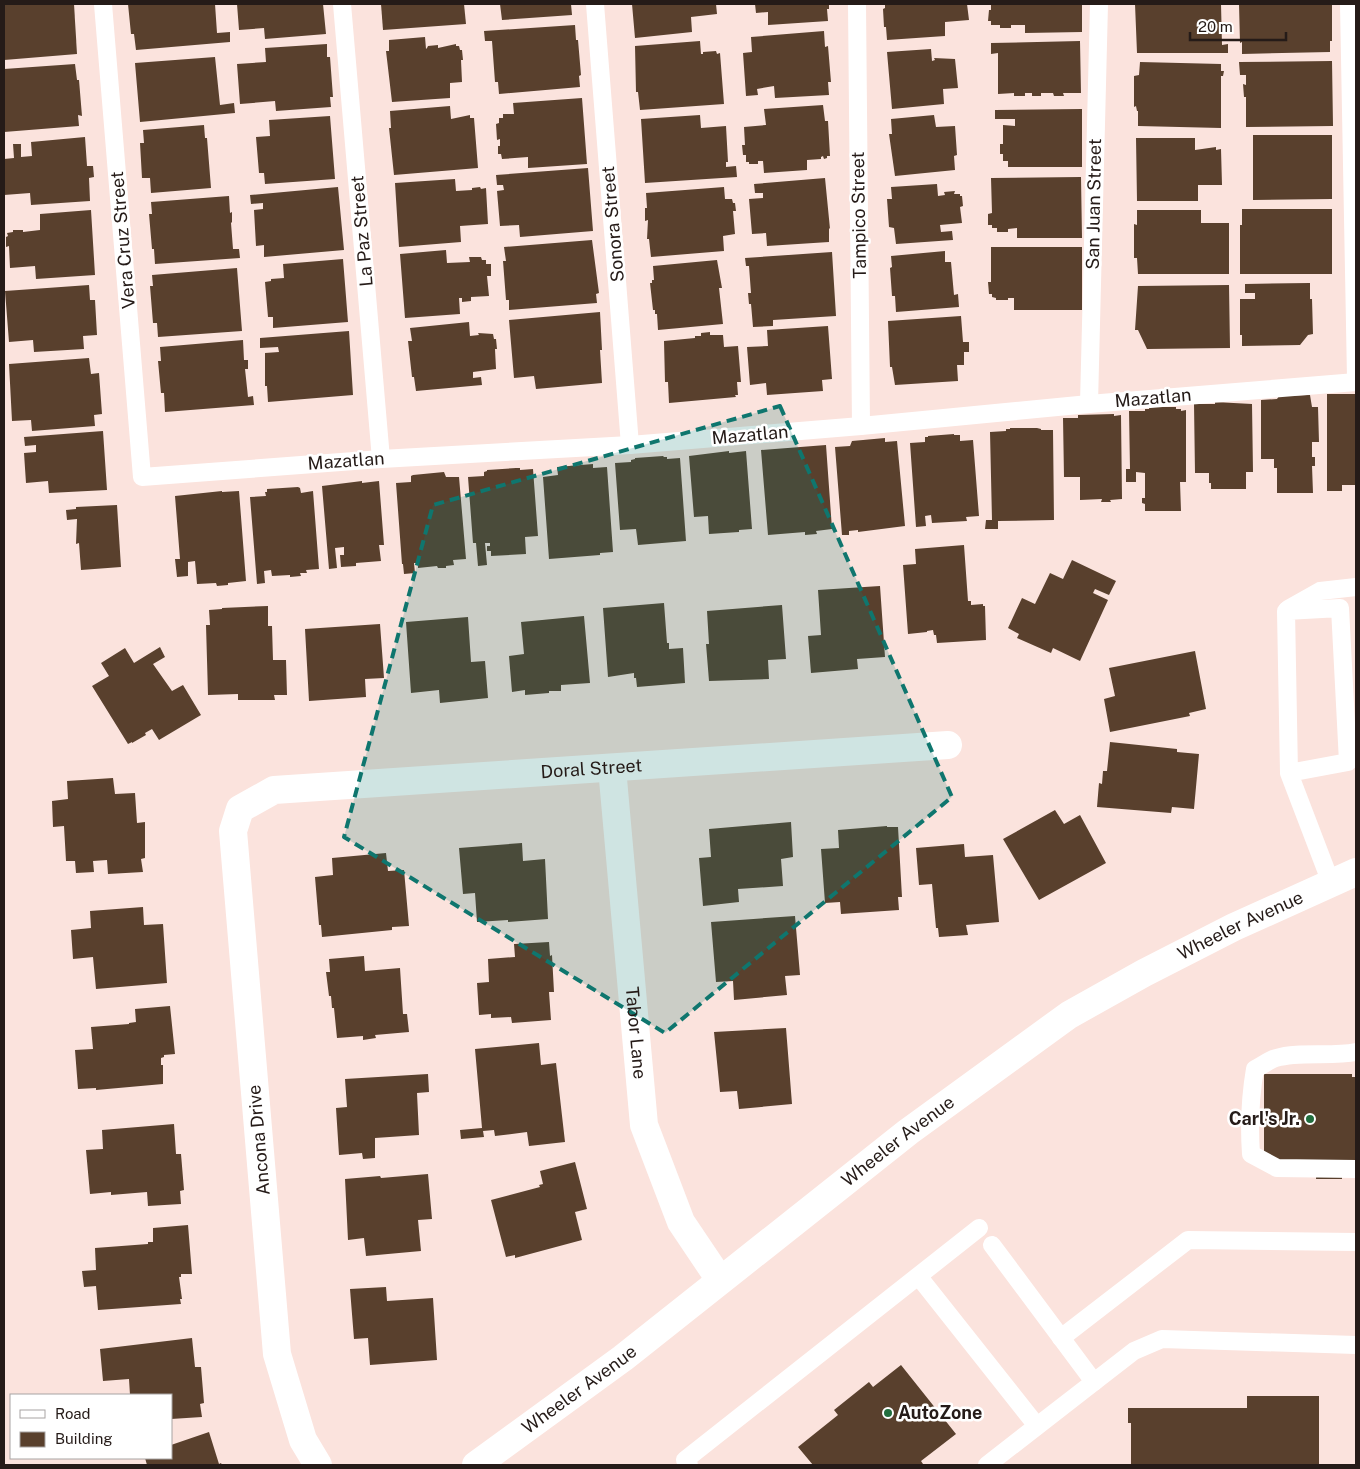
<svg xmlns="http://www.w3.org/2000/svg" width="1360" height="1469" font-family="'Public Sans',sans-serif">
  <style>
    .building { fill: #59402d }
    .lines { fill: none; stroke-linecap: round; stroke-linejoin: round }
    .lane { stroke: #fff; stroke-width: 18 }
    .street { stroke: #fff; stroke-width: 28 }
    .secondary { stroke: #fff; stroke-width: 28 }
    .marked { fill: #0f766e; fill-opacity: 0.2; stroke: #0f766e; stroke-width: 4; stroke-dasharray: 10 6; stroke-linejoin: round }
    .poi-dot { fill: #216e3e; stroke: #fff; stroke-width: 2 }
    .labels { text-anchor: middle; stroke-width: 5; stroke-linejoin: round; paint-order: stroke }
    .street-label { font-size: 18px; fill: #251b18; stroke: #fff }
    .poi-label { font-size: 18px; font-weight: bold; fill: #251b18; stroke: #fff; text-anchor: end }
  </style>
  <rect width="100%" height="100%" fill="#fbe3dd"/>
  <g class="building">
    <polygon points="4,4 74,4 77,54 4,60"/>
    <polygon points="128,4 215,4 217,33 230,32 230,42 136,50 134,34 131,34"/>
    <polygon points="237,4 323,4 326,34 265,39 264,28 239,30"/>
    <polygon points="381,4 464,4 466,24 383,30"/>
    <polygon points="500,4 571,4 572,15 502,20"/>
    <polygon points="632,4 716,4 717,14 691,17 692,32 635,38"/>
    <polygon points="755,4 829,4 829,9 827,9 828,21 768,25 768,12 756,13"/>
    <polygon points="885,4 967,4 969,20 945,22 945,36 887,40 886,27 884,27 883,9 885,8"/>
    <polygon points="991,4 1082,4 1082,32 1025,33 1025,25 1011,25 1011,28 1000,28 1000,25 991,25 991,21 988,21 989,10 991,10"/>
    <polygon points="1135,4 1221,4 1222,45 1228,44 1228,53 1137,53"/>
    <polygon points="1239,4 1332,4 1332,41 1330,41 1330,52 1242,54 1242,42 1240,43"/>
    <polygon points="575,25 576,40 578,40 581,75 579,76 580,87 499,94 498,82 495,82 492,41 485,41 484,31"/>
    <polygon points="824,31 825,47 828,46 831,82 828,82 829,95 775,98 774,86 757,89 758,95 746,96 743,53 752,52 751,37"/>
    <polygon points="425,37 426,49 427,48 428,46 438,45 438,48 456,44 456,46 459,46 460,50 462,50 463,60 461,60 462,82 450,83 450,98 392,102 386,51 389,51 389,40"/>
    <polygon points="700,41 701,54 703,54 703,52 716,51 717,54 720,53 724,104 640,110 638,92 636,92 635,46"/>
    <polygon points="1080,41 1081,93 1063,93 1064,96 1054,96 1053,93 1041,93 1041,96 1032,96 1032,93 1025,93 1025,96 1014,96 1014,93 998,94 998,53 991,54 991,43"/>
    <polygon points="327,44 327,57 330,57 333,97 330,97 331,107 276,111 275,101 240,104 237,64 266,62 265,48"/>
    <polygon points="931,49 932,61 935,60 934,58 955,59 958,88 943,89 944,104 892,109 887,52"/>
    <polygon points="215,57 220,105 234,103 235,113 140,122 135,63"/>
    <polygon points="1332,61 1333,126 1246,127 1246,97 1244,97 1243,84 1246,85 1246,75 1240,75 1239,62"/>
    <polygon points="1140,62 1221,64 1221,71 1224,71 1223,76 1221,76 1221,128 1138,126 1138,111 1137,111 1136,106 1134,107 1134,76 1139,75"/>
    <polygon points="75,64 77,80 79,80 82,116 78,115 79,126 4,132 4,69"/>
    <polygon points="582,98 587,164 528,168 528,157 502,159 501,154 498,154 498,146 500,146 500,139 497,140 496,124 499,123 499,118 503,118 503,114 514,114 513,103"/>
    <polygon points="823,105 825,121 828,121 830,156 827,156 827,158 824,159 823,156 821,157 821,159 807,160 807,170 764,173 763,161 758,161 758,164 749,164 749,162 746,162 746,155 743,155 742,145 745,145 744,127 766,125 764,109"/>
    <polygon points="450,106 451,119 470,115 470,118 474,118 478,168 394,175 389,128 391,128 390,111"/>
    <polygon points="1082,109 1082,167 1008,167 1008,161 1003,161 1003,154 1000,154 1000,144 1003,144 1003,125 1015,126 1015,119 995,119 995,110"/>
    <polygon points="700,115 701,128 726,126 728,162 726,162 726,167 736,166 737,177 645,183 641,119"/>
    <polygon points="934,115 936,127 955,126 957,155 954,156 955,170 895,176 889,134 892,134 891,119"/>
    <polygon points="330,116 335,179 265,184 264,173 259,173 256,137 270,136 269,120"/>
    <polygon points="204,125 205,138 207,138 211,188 151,193 150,178 142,178 140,143 144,143 143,130"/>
    <polygon points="1253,135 1332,135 1332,199 1253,200"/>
    <polygon points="85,137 87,166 93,166 94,177 89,178 90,201 31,205 30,193 4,195 4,159 14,158 13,144 21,144 21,157 32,156 31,142"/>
    <polygon points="1136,138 1195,138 1195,150 1216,147 1216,150 1221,149 1222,185 1198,185 1198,201 1137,201"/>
    <polygon points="588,168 593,231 520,237 519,225 500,226 497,191 504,190 503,185 497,185 496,175"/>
    <polygon points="1081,177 1082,238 1017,238 1017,228 1008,229 1008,232 997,232 997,228 992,228 992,225 988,225 988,214 992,213 991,178"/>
    <polygon points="825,178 830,229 829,228 829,242 767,246 766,233 752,234 749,199 763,198 763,193 755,193 754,184"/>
    <polygon points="455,179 456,191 472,190 472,188 480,187 481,189 486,188 488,224 460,226 461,242 399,247 395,183"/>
    <polygon points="937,184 938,196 945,195 944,192 955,191 954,194 960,194 960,196 962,196 963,206 960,207 962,223 940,225 941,232 952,231 953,240 896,244 894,228 889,227 887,199 892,199 891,187"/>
    <polygon points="338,187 344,250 264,257 264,245 256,246 254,210 263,209 263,203 251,204 250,195"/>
    <polygon points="724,187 725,199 732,199 733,203 735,203 736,211 733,211 735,234 723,236 724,251 651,257 649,239 647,239 648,220 645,221 645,208 647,208 646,193"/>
    <polygon points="229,196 230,213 232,212 232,222 231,223 233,249 239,249 240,258 155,264 154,249 152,249 149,214 152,214 151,202"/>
    <polygon points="1242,209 1332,209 1332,274 1240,274 1240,225 1242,225"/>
    <polygon points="91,210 95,275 36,279 35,266 10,268 9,246 6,247 6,237 8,236 7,233 13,232 13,230 23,230 23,232 40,230 40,214"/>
    <polygon points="1137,210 1201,210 1201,223 1229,223 1229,274 1138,274 1137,258 1134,258 1134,224 1137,225"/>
    <polygon points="592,240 599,293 596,294 597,303 509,310 509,300 506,300 503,261 506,261 504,247"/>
    <polygon points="991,247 1082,247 1082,310 1014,310 1014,298 1008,298 1008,300 996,300 996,298 992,297 992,294 989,294 988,282 991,282"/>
    <polygon points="446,250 447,263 470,262 469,257 481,257 482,260 486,260 486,264 491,264 491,276 487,276 489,296 471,297 471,301 462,302 462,298 459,298 460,314 405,318 400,254"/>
    <polygon points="945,251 945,262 951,262 954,295 958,294 959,307 896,312 895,296 892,296 890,268 892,267 891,256"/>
    <polygon points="832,252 836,316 773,320 773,326 753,327 751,304 749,304 748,293 751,293 749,266 746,266 745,258"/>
    <polygon points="343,259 348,322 273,328 273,317 268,317 265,282 271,281 271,279 284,278 283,264"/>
    <polygon points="717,260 722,288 719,288 723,324 658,330 657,314 655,314 655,310 653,310 650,283 652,283 652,280 654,280 653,266"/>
    <polygon points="237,268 242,331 158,337 157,323 153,323 150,286 153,286 152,275"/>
    <polygon points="1310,283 1310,299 1312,299 1313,334 1308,335 1300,345 1242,346 1242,335 1240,335 1240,299 1255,299 1255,293 1245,293 1245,284"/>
    <polygon points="89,285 90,300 95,300 97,335 83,336 84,349 34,352 33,340 9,342 5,291"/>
    <polygon points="1229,285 1230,348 1147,349 1138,330 1135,330 1138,286"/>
    <polygon points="600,312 602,350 600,350 602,383 536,389 534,376 514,378 509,320"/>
    <polygon points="961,316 963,342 969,342 969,352 964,352 964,365 957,365 958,381 895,385 892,367 890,367 888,321"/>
    <polygon points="469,322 470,336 479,335 478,333 493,334 494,339 496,339 497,349 495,349 496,369 473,372 473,378 481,377 482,385 416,391 414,377 412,377 408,341 412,341 410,328"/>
    <polygon points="828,326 832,379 822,380 823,391 767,395 766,383 750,385 747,347 768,346 767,330"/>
    <polygon points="349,331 353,395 268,402 267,386 265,386 265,353 279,352 278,347 260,348 260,338"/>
    <polygon points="710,332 710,335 723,335 724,347 738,346 741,382 737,382 738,395 735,395 736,397 669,403 668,382 665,382 664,341 695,338 695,336 701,336 701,333"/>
    <polygon points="243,340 244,360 248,360 248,369 245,369 248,397 253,396 254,405 165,412 164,393 161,393 158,361 161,361 160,347"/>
    <polygon points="89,358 91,374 99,373 102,414 94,415 95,426 32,431 31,420 12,421 9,364"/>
    <polygon points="1327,394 1356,394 1356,485 1342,485 1342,491 1327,491"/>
    <polygon points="1310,395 1312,407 1318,407 1319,442 1312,442 1312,457 1315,457 1315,466 1312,466 1313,493 1277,493 1277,468 1274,468 1274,459 1261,459 1261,400 1277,399 1279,396"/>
    <polygon points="1215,402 1252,404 1253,472 1246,472 1246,489 1211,489 1211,483 1209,483 1209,473 1195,473 1194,404 1215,404"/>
    <polygon points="1149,407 1176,407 1176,409 1181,409 1181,411 1186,410 1186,482 1180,482 1181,511 1145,511 1145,504 1142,503 1142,498 1145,498 1145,473 1136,472 1136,482 1126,482 1126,469 1130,469 1129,411 1145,411 1145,409 1149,409"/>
    <polygon points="1114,414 1114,416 1121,415 1122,499 1110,500 1111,502 1101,502 1102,499 1080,500 1080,477 1064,477 1063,418 1078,418 1078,415"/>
    <polygon points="1010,428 1037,428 1041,429 1041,430 1053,430 1054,520 998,521 998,529 985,529 986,520 992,520 990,432 1006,431 1006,429 1010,429"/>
    <polygon points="103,431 107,490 49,493 48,481 26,483 24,453 36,452 36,445 25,446 24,437"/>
    <polygon points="954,434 954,435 960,435 960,441 973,440 979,516 966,517 967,521 932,523 931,515 925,516 926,526 916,527 910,443 925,442 925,437 928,437 928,436"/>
    <polygon points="885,438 885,442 897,441 905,526 858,532 858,530 849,531 849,535 842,535 835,447 850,446 852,441"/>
    <polygon points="826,445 832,529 816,531 817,534 805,535 805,532 768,535 761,450"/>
    <polygon points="729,451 729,453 746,451 752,529 739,530 739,532 709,534 708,516 694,517 689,456"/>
    <polygon points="663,456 664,457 667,457 667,459 680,458 686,541 638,545 636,529 620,530 615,463 631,462 631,460 635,459 635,458"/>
    <polygon points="593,464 593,468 607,467 613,552 600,553 600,555 549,559 543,477 558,475 557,467"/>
    <polygon points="516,468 520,468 520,470 533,469 538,536 525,537 526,554 491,556 491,551 487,551 487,546 490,546 490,543 485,543 487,565 478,566 476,543 473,543 468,477 484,476 484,472 487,471 487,470"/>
    <polygon points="444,472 446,477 459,477 466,559 453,560 454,565 446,566 446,568 438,568 437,566 418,568 418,563 414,563 415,573 404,574 403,564 402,564 396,483 411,482 411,476 413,475"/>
    <polygon points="362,481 362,483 379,481 384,545 379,545 381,561 356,563 356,566 341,567 340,555 344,555 344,547 335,548 337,568 329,569 322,486"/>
    <polygon points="298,487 300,488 301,493 313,491 319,569 306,570 307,573 300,573 301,576 290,577 290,575 272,576 271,570 264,571 265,583 257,584 250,497 266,496 265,492 267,492 267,489"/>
    <polygon points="222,491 222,492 239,491 246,581 228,583 228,585 217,586 216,583 197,584 195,561 188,562 188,576 177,577 175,559 180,559 175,496"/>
    <polygon points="117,505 121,567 81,570 79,543 76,544 77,519 67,520 66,510 76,509 76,507"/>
    <polygon points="964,545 968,601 971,601 971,605 983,604 983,606 985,606 986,640 937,643 936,635 934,635 933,630 927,631 927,632 908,634 903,565 916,564 915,549"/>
    <polygon points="1072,560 1116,581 1109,595 1095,589 1093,593 1108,600 1080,661 1053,648 1051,653 1017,638 1019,634 1008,628 1022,598 1035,604 1050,573 1063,579"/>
    <polygon points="880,586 885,657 857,659 858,669 811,673 808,636 821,635 818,590"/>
    <polygon points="664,603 667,643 669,643 669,649 683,648 685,683 637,687 636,678 634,678 634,673 608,677 603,608"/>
    <polygon points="782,605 786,659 768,660 769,679 709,681 706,644 709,644 707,611"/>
    <polygon points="268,606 268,626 272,626 273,660 286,660 287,695 274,695 275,700 238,700 238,694 208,695 206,625 210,625 209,610 222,609 222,608"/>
    <polygon points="584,616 590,683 561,685 561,691 549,691 549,693 525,695 525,690 512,692 509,656 524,654 521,622"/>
    <polygon points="468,617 471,662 485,661 488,698 440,703 439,690 411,693 406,622"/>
    <polygon points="380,624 384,678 365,679 366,697 309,701 305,629"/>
    <polygon points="160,647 165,657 153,664 172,691 183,685 201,715 159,740 152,729 145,733 146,735 132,743 132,742 128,744 92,686 109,676 101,663 125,648 134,663"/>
    <polygon points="1195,651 1206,709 1189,713 1190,716 1110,732 1104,699 1115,696 1109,668"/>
    <polygon points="1110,742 1177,749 1177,752 1199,754 1194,809 1172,807 1171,813 1097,807 1099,783 1102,784 1103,771 1107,771"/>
    <polygon points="113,778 115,794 135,793 137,823 145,822 145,858 141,859 143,872 108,874 107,860 93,861 94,872 76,873 75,861 66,861 64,826 53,827 52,801 68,799 67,781"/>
    <polygon points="1055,810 1064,824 1080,815 1106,863 1039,900 1003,839"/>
    <polygon points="791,822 793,857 781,859 783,886 738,889 739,902 703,906 699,858 711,857 709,829"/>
    <polygon points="887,826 887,827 898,827 902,897 898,897 899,910 841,914 840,902 825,903 821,849 839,848 838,830"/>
    <polygon points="522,843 523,861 545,859 548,919 508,922 508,920 477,922 475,893 463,894 459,848"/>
    <polygon points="964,844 965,857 993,855 999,922 966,925 968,935 939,937 938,928 936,928 932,884 919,885 916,848"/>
    <polygon points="386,853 388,871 404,870 409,926 392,927 392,930 322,937 321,925 319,925 315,877 333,875 332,858"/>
    <polygon points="143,907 144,925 163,924 167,983 96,989 93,957 73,959 71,930 91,928 90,911"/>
    <polygon points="795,916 800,975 785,976 787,995 734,1000 733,981 716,982 711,922"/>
    <polygon points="549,942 550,956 552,955 554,992 549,992 551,1020 512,1023 511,1017 491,1018 491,1014 479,1015 477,983 489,982 488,959 515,957 514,944"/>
    <polygon points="364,956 365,971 400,968 403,1014 407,1014 409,1032 375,1035 376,1038 363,1040 363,1036 337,1038 334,1008 332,1008 331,996 329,996 326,972 330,972 329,959"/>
    <polygon points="170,1006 175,1054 164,1055 164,1057 161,1058 161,1065 163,1065 163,1084 96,1090 96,1088 78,1089 75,1050 93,1049 91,1027 129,1024 129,1023 136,1022 135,1009"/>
    <polygon points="786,1028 792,1104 739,1109 737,1091 720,1092 714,1032"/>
    <polygon points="539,1043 541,1065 556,1063 565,1142 529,1146 527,1132 495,1136 494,1130 483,1131 484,1137 461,1139 460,1130 482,1128 475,1049"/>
    <polygon points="428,1074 429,1092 417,1093 419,1135 375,1138 375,1158 363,1159 362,1153 339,1155 336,1108 347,1107 345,1079"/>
    <polygon points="1264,1074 1352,1074 1352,1077 1356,1077 1356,1164 1342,1165 1342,1179 1316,1179 1317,1164 1264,1160"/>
    <polygon points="174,1124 176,1154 181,1154 184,1190 180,1191 181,1204 148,1206 147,1192 111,1195 111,1192 90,1194 86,1150 103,1149 102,1130"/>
    <polygon points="575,1162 587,1209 575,1212 582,1240 515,1258 515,1255 506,1257 491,1200 540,1187 539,1185 543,1184 540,1171"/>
    <polygon points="428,1174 432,1219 418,1220 421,1251 366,1256 364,1238 348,1240 345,1179 380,1176 381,1178"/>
    <polygon points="188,1225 192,1274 181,1274 181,1277 179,1277 182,1299 180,1299 181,1304 98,1310 96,1286 84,1287 82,1271 96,1270 95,1248 148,1244 148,1242 153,1242 153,1228"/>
    <polygon points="386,1287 387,1301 433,1298 437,1360 370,1365 368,1338 354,1339 350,1289"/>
    <polygon points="192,1338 195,1367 201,1367 204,1403 200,1404 202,1417 171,1419 171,1395 130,1395 129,1379 103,1381 100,1349"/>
    <polygon points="901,1365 956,1434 921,1461 923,1464 921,1465 813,1465 798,1447 838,1415 834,1410 869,1382 873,1387"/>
    <polygon points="1247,1396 1319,1396 1319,1465 1131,1465 1131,1423 1128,1423 1128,1408 1247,1408"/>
    <polygon points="209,1432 219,1464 221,1463 222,1465 147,1465 145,1458 171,1458 171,1445"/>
  </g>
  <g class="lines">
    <g class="lane">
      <polyline points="103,4 142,477 381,459 630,445 861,426 1089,404 1356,382"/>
      <polyline points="342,4 381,459"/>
      <polyline points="595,4 630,445"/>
      <polyline points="857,4 861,426"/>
      <polyline points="1349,4 1356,378"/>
      <polyline points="1089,404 1099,4"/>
      <polyline points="1288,609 1320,591 1356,587"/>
      <polyline points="1289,773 1348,762 1340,608 1286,611 1289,773 1331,883"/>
      <path d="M1356,1052C1332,1057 1299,1051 1276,1058C1269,1060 1262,1066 1255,1069C1250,1098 1249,1125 1251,1154L1277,1168L1356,1169"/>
      <polyline points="919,1277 1037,1426"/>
      <polyline points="1061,1338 1188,1240 1356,1242"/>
      <polyline points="1094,1382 1134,1351 1162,1339 1356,1345"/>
      <polyline points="689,1465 685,1460 979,1228"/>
      <polyline points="987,1465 1094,1382 992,1245"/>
    </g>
    <g class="street">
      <path id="s1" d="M612,768L644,1125L681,1222L720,1280"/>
      <path id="s2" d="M318,1465L303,1440L277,1354L233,831L240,809L274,790L948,745"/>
    </g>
    <path class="secondary" id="s3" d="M476,1465L623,1358L908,1132L1069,1015L1144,973L1234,927L1356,872"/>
  </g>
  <path class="marked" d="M780,406L952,797L665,1033L344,837L433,505Z"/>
  <g class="poi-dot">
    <circle cx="1310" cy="1119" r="5"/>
    <circle cx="888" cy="1413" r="5"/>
  </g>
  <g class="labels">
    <g class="street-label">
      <text transform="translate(1094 204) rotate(-89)" y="6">San Juan Street</text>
      <text transform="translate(859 215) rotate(-91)" y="6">Tampico Street</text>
      <text transform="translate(613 224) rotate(-95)" y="6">Sonora Street</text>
      <text transform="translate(362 231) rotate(-95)" y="6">La Paz Street</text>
      <text transform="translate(123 240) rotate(-95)" y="6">Vera Cruz Street</text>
      <text transform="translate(1153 398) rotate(-5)" y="6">Mazatlan</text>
      <text transform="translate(750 435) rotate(-5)" y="6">Mazatlan</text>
      <text transform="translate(346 461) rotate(-4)" y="6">Mazatlan</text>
      <text dy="6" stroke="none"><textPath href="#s2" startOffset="1024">Doral Street</textPath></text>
      <text dy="6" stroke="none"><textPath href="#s3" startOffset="938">Wheeler Avenue</textPath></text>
      <text dy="6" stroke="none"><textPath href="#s1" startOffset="266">Tabor Lane</textPath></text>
      <text transform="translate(259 1140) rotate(-95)" y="6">Ancona Drive</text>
      <text dy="6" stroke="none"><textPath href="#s3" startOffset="532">Wheeler Avenue</textPath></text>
      <text dy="6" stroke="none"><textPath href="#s3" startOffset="128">Wheeler Avenue</textPath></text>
    </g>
    <g class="poi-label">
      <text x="1300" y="1125">Carl's Jr.</text>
      <text x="898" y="1419" text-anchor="start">AutoZone</text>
    </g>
  </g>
  <rect width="1360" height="1469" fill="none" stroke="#251b18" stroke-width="10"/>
  <rect x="10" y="1394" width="162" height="65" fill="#ffffff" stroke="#a8a4a3"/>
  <rect x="20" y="1410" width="25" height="8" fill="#ffffff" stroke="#a8a4a3"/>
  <text x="55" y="1419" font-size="15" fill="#251b18">Road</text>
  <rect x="20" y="1432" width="25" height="15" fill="#59402d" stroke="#a8a4a3"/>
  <text x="55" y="1444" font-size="15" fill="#251b18">Building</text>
  <path d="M1190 32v8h96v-8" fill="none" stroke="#251b18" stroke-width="2.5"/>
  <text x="1198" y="32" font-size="15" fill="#251b18" stroke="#ffffff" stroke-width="4" paint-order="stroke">20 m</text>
</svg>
